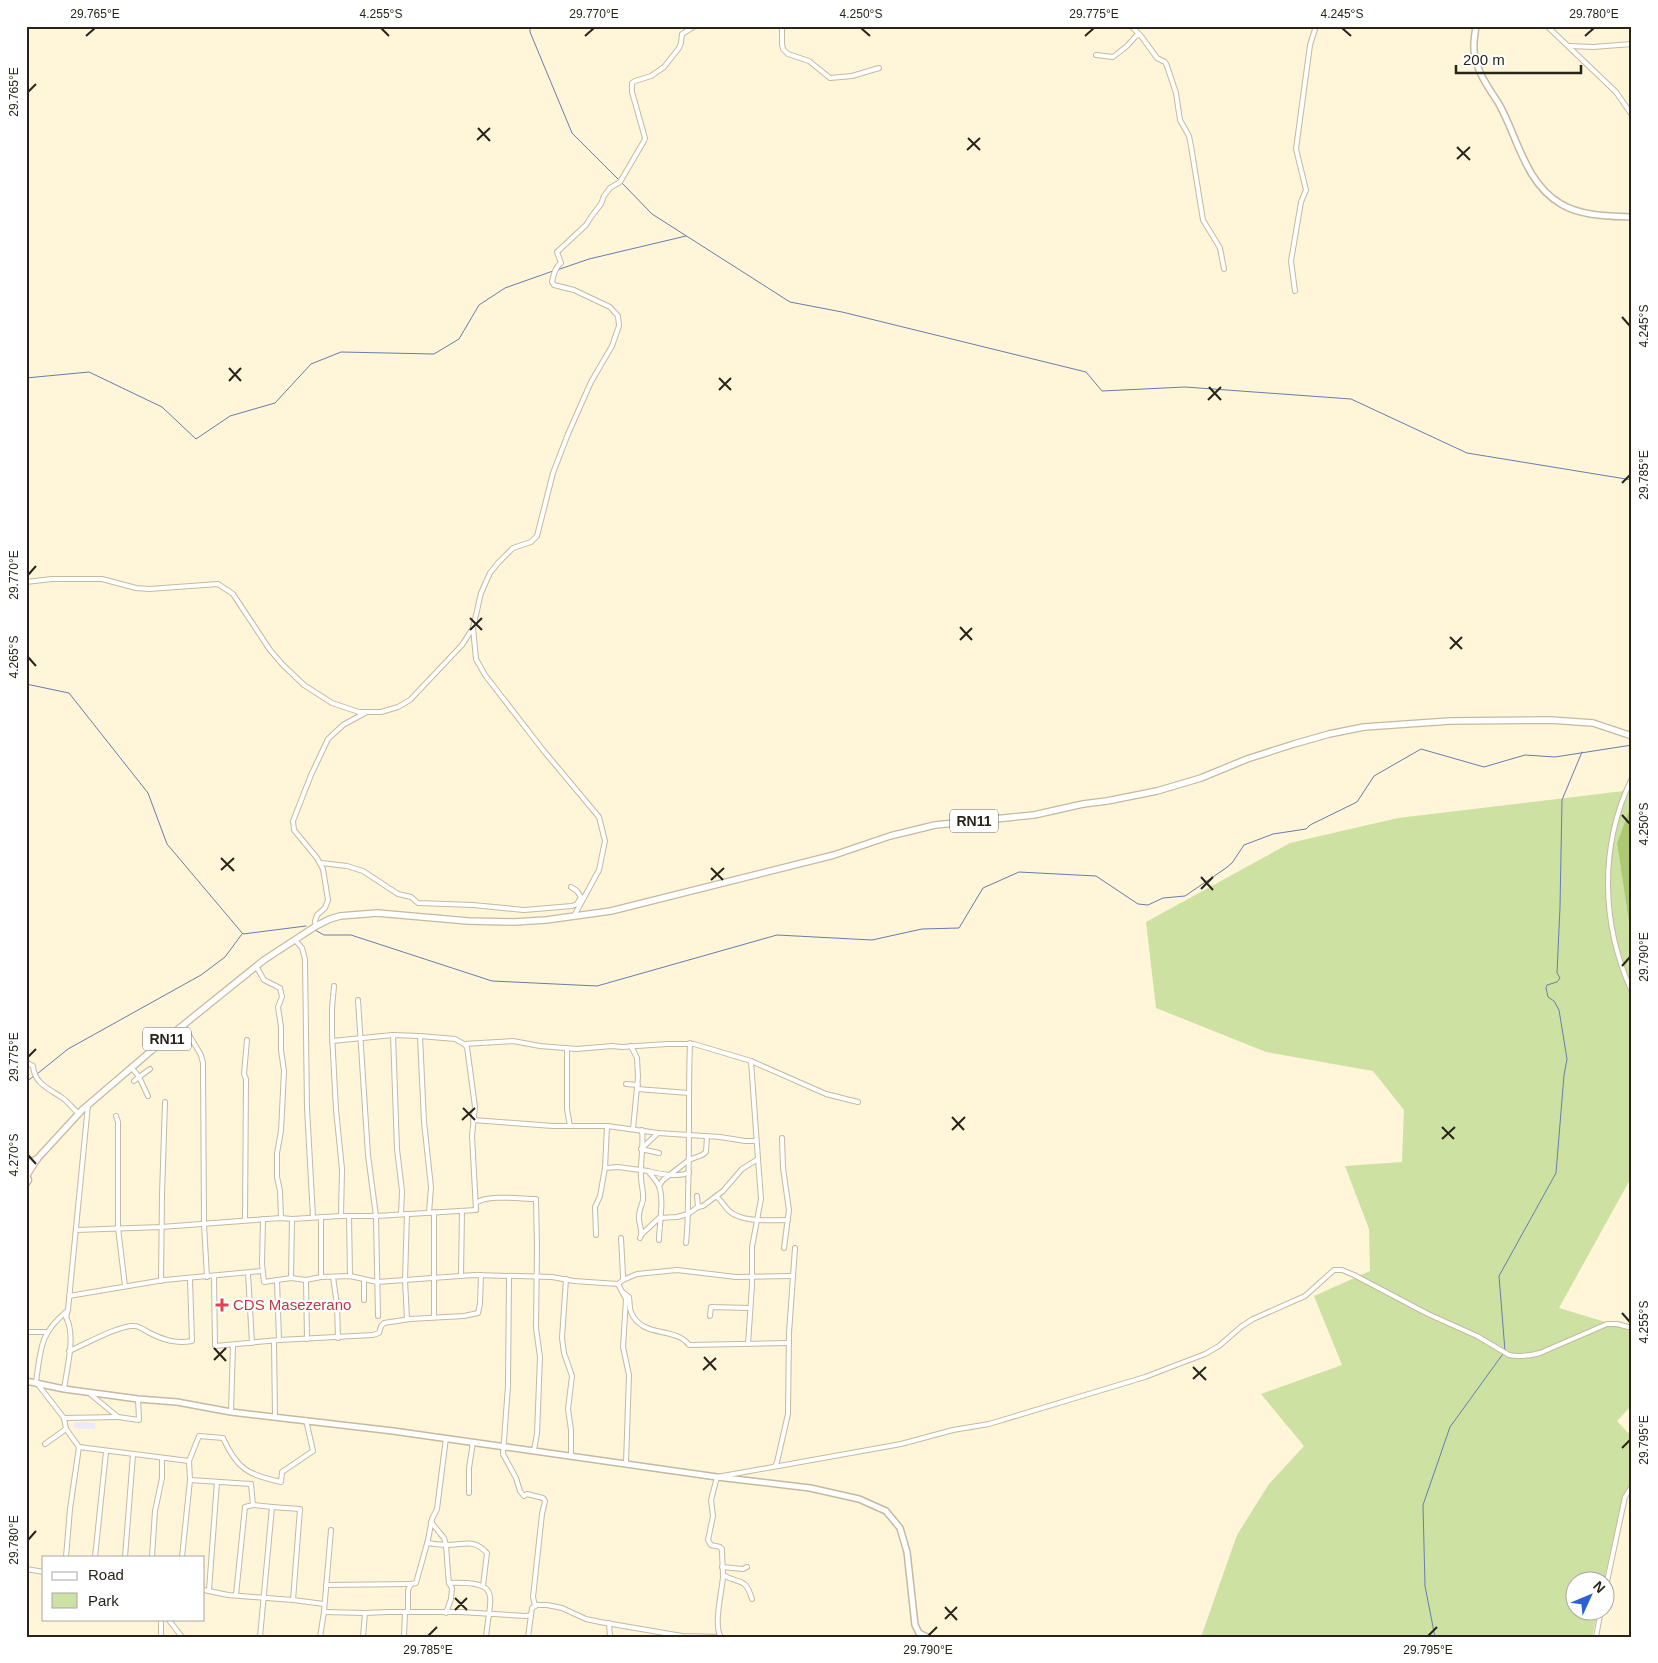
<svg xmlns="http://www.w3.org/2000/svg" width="1658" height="1663" font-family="Helvetica,sans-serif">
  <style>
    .industrial { fill: #ece8ff }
    .green { fill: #cce1a2 }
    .forest { fill: #acc872 }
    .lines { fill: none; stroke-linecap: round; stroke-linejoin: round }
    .stream { stroke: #667eaf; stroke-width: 1 }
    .minor-casing { stroke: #c3ba9f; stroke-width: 6 }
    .secondary-casing { stroke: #c3ba9f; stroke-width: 8 }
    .primary-casing { stroke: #c3ba9f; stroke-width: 8 }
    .trunk-casing { stroke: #c3ba9f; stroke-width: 9 }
    .minor { stroke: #fff; stroke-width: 4 }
    .secondary { stroke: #fff; stroke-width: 5 }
    .primary { stroke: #fff; stroke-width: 5.5 }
    .trunk { stroke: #fff; stroke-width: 6 }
    .ticks { fill: none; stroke: #28241a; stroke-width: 2 }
    .health-dot { fill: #e0444e; stroke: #fff; stroke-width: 2 }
    .labels { text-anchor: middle; stroke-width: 4.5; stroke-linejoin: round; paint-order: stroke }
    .shield { fill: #fff; stroke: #68665f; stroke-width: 1 }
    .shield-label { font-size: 14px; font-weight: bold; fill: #28241a }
    .health-label { font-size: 15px; fill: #be3a42; stroke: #fff; text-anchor: start }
    .neatline { fill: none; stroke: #28241a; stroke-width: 2 }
    .ticks-label { font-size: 12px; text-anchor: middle; fill: #28241a }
  </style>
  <rect width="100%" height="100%" fill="#fff5d8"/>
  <polygon class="industrial" points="74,1422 95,1423 95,1429 73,1428"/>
  <polygon class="green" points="1632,790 1632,802 1617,843 1632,943 1632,1176 1559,1308 1632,1330 1632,1405 1617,1421 1632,1437 1632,1482 1622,1501 1604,1580 1576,1580 1576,1610 1598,1611 1592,1637 1201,1637 1237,1535 1269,1484 1304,1446 1261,1394 1342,1365 1314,1296 1370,1271 1369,1229 1345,1166 1402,1162 1404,1110 1373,1071 1266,1052 1156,1008 1146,922 1290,843 1398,818"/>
  <polygon class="forest" points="1632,802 1632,943 1617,843"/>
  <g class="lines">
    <g class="stream">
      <polyline points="530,26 530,32 572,133 619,180"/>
      <polyline points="622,183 652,214 790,302 842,312 1086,372 1102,391 1185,387 1351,399 1467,453 1632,480"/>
      <polyline points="557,270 589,259 686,236"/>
      <polyline points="26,378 89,372 162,407 196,439 230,416 275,403 311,364 341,352 434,354 459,339 479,305 505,288 553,271"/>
      <polyline points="26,684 69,693 148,793 167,844 243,934 306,926"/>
      <polyline points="315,930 324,935 351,935 492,981 597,986 777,935 872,940 922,929 959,928 983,888 1019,872 1096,876 1138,904 1148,905 1163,898 1185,896 1226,868 1232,863 1244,845 1273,834 1306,829 1310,825 1357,802 1374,776 1421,749 1484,767 1525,755 1555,757 1632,745"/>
      <polyline points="37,1074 68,1049 201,975 225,957 242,934"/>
      <polyline points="26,1082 34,1076"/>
      <polyline points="1435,1637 1425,1586 1423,1505 1450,1427 1505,1351 1499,1276 1556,1173 1564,1075 1567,1059 1559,1010 1554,1001 1548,997 1546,988 1547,985 1557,982 1560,978 1557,973 1560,907 1562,800 1582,752"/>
    </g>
    <g class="minor-casing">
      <g id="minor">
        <polyline points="782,26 782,44 783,49 788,54 809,61 830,78 852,76 879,68"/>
        <polyline points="1131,26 1141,36 1157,58 1165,62 1167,66 1176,93 1180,120 1189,136 1191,146 1203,220 1220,248 1224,269"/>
        <polyline points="1547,26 1616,92 1632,115"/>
        <polyline points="1570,46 1593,47 1632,44"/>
        <polyline points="1096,55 1113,57 1127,46 1136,36 1139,35"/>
        <polyline points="1295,291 1291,261 1301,202 1306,190 1296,149 1310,45 1316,26"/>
        <path d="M26,582L52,579H102L136,588L149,589L218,584L233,594L270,650L283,665L304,685L332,703L359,712H381L398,707L410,700L462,645L473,628L481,593L490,573L498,563L513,548L531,542L537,536L553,473L568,434L591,382L612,346L619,326L618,316L610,307L574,290L554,285L552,282C553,276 556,266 561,263L557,252L586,225L591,217L601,204L604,196L610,188L620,182L644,141L645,138L632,92V83L635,81L651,76L664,67L679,48L681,43L682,34L695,26"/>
        <polyline points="473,628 476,659 485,675 543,750 599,817 605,841 599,870 574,916"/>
        <path d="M1632,778C1599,846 1601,924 1632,992"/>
        <polyline points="321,863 347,866 363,871 398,894 411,897 418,903 473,905 524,910 572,906 577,904 581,897 577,891 571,887"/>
        <polyline points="316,926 315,921 317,915 325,908 328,900 323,869 317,858 294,830 293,821 311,775 328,739 343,725 365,713"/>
        <polyline points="295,940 302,948 305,959 307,1108 313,1217"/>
        <polyline points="256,966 264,980 280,988 282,997 278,1007 281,1027 281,1050 284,1071 281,1131 277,1153 277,1177 280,1191 281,1218"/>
        <polyline points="334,986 332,1008 332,1034 336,1110 342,1169 341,1216"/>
        <polyline points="358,1000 368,1155 376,1216 378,1316"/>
        <polyline points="183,1025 201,1055 203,1063 204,1224 207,1277"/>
        <polyline points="393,1035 397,1149 402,1191 401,1214"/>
        <polyline points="420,1036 424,1122 431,1187 429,1213"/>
        <polyline points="464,1044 513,1041 540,1046 577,1049 612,1046 622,1047 667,1044 694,1044 751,1061 826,1094 858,1102"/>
        <polyline points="631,1046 637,1058 638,1077 633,1129"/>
        <polyline points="567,1048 567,1109 570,1126"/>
        <path d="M26,1062L33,1066C34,1083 49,1089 61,1097C68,1101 73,1109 79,1114"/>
        <polyline points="132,1068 139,1077 150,1069"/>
        <polyline points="134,1081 139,1077 148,1096"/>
        <polyline points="626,1084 638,1085"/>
        <polyline points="637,1089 689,1093"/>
        <polyline points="116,1116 118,1122 118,1228 125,1286"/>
        <polyline points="473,1120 553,1126 607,1126 658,1133 720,1137 745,1141 756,1141"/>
        <polyline points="782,1138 783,1168 789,1210 784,1248"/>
        <polyline points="641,1149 658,1133"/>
        <polyline points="641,1149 659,1153"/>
        <path d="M605,1168L618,1167L648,1171C651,1175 655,1179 658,1184C665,1197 659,1225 659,1240"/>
        <path d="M648,1171C658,1174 681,1178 689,1172"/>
        <polyline points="659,1186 663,1180 689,1160 702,1155 706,1152 707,1136"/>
        <path d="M716,1196C722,1201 724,1206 729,1211C743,1223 770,1220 788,1220"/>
        <path d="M476,1203C487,1194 521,1199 536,1199L537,1247L536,1328L540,1357L537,1434L534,1450"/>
        <polyline points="698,1207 703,1206 723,1191 742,1169 758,1159 751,1061"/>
        <polyline points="407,1214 405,1280 407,1319"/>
        <polyline points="349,1216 350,1276"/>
        <polyline points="263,1219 262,1264 264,1282 291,1278 306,1280 321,1277 350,1276 377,1282 474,1275 552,1277 574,1281 618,1284 623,1280 623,1275 621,1238"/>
        <polyline points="245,1220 246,1079 244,1074 247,1040"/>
        <polyline points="76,1230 161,1227 281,1218 292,1219 341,1216 376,1216 476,1210 472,1136 475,1107 467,1047 464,1044 455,1039 420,1036 393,1035 332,1041"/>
        <polyline points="642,1234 659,1218 677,1217 688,1214 698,1207 697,1196"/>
        <polyline points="596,1235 595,1207 600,1196 605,1168 607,1126"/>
        <path d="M640,1238C644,1231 638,1224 639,1216C639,1210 642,1205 643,1200C644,1193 641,1184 641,1177C640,1162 644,1146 642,1130"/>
        <path d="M686,1243C688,1226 688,1210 688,1193C690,1143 688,1093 690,1043"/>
        <polyline points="248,1273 252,1343"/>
        <polyline points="461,1275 462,1211"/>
        <polyline points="509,1276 508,1386 503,1454 516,1478 520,1491 524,1496 527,1494 543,1498 545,1501 542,1514 533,1597 535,1606"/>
        <polyline points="214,1277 215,1346 279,1340 373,1335 379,1333 381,1326 384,1323 410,1319 464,1316 478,1313 480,1304 481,1275"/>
        <polyline points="321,1277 321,1217"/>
        <polyline points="333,1277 337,1305 338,1338"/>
        <polyline points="291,1278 292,1219"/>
        <polyline points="566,1279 562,1338 564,1353 572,1376 568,1409 571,1430 571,1455"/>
        <polyline points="277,1280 279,1340"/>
        <polyline points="306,1280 307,1339"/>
        <polyline points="623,1280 637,1274 677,1270 736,1277 793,1276"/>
        <polyline points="161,1281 162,1195 165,1102"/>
        <polyline points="618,1284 626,1299 623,1347 629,1375 626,1463"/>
        <path d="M624,1293L629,1297C630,1302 629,1307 631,1312C642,1339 675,1326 689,1345L789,1343"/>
        <polyline points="69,1296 164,1280 262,1271"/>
        <polyline points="364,1300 364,1280"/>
        <polyline points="710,1316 711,1307 750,1308"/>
        <polyline points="434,1317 434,1212"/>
        <polyline points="26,1332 46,1332"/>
        <polyline points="274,1341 275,1416"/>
        <polyline points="748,1344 752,1285 752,1247 761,1199 758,1159"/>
        <path d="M69,1351C84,1345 119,1325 134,1326C139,1326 143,1329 148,1332C163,1340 176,1344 192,1341L190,1279"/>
        <path d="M64,1389C67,1367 76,1336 66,1317L68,1310L88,1105"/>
        <polyline points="89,1393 118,1417 139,1420 138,1399"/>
        <polyline points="231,1412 233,1345"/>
        <polyline points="64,1418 118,1417"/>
        <polyline points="45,1444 66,1429"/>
        <polyline points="79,1447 189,1461"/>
        <polyline points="775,1466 777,1462 788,1414 789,1333 795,1248"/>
        <polyline points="190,1480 251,1484 253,1505 272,1507 260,1637"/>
        <polyline points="469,1493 469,1468 473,1442"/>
        <polyline points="272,1507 300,1509 293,1600"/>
        <polyline points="431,1522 444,1538 446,1545 448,1573 449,1583 452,1588 451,1599 446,1613"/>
        <path d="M427,1543C434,1544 440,1545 447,1545C465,1545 473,1538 487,1553L483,1586"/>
        <path d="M66,1557L70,1509L79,1447L66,1429L64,1418L36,1382C41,1349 39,1334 67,1311"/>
        <polyline points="95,1557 106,1452"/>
        <polyline points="125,1557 133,1455"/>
        <polyline points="152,1557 155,1511 162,1478 162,1459"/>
        <path d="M182,1557L190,1480L189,1461L199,1436L223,1438C237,1469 248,1475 281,1482L282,1472L313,1451L306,1420"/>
        <polyline points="722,1567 743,1569 747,1567"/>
        <polyline points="26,1569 44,1572"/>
        <path d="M723,1575C740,1585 745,1576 752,1599"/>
        <path d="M449,1583C503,1581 490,1595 486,1637"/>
        <polyline points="326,1585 411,1584"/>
        <polyline points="1606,1586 1625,1497 1632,1486"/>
        <polyline points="204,1590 228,1595 293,1600 324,1604"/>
        <polyline points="209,1590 217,1482"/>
        <polyline points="236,1595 245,1507 253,1505"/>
        <path d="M324,1612L365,1613L388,1612H460L526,1616L531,1615L532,1608L537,1605H547L562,1608L586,1619L600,1622L682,1636L721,1637C713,1626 722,1591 723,1577C723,1568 722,1558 722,1549L720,1547L711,1545L708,1540L713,1516L711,1500L717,1477L901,1444L953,1430L989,1424L1145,1377L1205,1354L1219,1346L1242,1326L1253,1319L1305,1296L1334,1270H1342L1354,1275L1428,1314L1477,1336L1509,1355C1520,1357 1529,1356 1540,1353L1607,1324H1617L1632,1328"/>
        <polyline points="408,1612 408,1590 411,1584 416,1583 428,1540 432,1519 437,1509 446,1438"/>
        <polyline points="161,1619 161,1637"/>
        <polyline points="168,1619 182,1637"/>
        <polyline points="609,1623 610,1637"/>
        <polyline points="320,1637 324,1612 331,1530"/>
        <polyline points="363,1637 365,1613"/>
        <polyline points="404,1637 405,1613"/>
        <polyline points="528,1637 531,1615"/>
        <polyline points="1596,1637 1601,1610"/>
      </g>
    </g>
    <g class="secondary-casing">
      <g id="secondary">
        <path d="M1476,26C1474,39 1472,52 1477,64C1481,79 1491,91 1499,104C1518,138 1525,183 1561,204C1581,216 1608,216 1632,217"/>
        <polyline points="26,1381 64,1389 138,1399 177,1402 231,1412 393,1431 717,1477 810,1488 859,1499 886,1511 900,1528 907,1552 915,1625 919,1633 927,1637"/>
      </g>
    </g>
    <g class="primary-casing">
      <g id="primary">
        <polyline points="26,1167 32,1161 37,1159"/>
        <polyline points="27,1175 37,1159 82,1110 151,1051 264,960 316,926 330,919 340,916 377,913 468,921 514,922 546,920 611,911 834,855 890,836 935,825 1034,815 1083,804 1107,801 1157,791 1201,778 1247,759 1294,744 1329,734 1364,727 1450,721 1550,720 1593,723 1632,736"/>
      </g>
    </g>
    <g class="trunk-casing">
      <polyline id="trunk" points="26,1175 28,1180 26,1183"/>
    </g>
    <use href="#minor" class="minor"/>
    <use href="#secondary" class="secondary"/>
    <use href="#primary" class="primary"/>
    <use href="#trunk" class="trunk"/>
  </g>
  <path class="ticks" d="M381,28L389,36M861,28L870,36M1342,28L1351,36M86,36L95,28M585,36L594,28M1085,36L1094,28M1585,36L1594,28M28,92L36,84M478,128L490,141M968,138L980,150M477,140L490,128M1457,147L1470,160M967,150L980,138M1457,159L1470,147M1622,317L1630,326M229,368L241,381M719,378L731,390M229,381L241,368M1209,387L1221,400M719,390L731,378M1208,400L1221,387M1622,483L1630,475M28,575L36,566M470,618L482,630M960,627L972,640M470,630L482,618M1450,637L1462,649M960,640L972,628M1450,649L1462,637M28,657L36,666M1622,815L1630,824M221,858L234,871M711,868L723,880M221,870L234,858M1201,877L1213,890M711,880L724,868M1201,889L1213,877M1622,966L1630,957M28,1057L36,1049M463,1108L475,1120M952,1117L964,1130M462,1120L475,1108M1442,1127L1454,1139M952,1130L965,1117M1442,1139L1455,1127M28,1155L36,1164M1622,1313L1630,1322M214,1348L226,1361M704,1357L716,1370M214,1360L226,1348M1193,1367L1206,1380M703,1370L716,1358M1193,1379L1206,1367M1622,1448L1630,1440M28,1540L36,1531M455,1598L467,1610M945,1607L957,1620M455,1610L467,1598M945,1619L957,1607M428,1636L437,1627M928,1636L937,1627M1428,1636L1437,1627"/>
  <path class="health-dot" d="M219.5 1297.5h5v5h5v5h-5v5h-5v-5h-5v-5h5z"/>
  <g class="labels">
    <g class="shield">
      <rect x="950" y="809.5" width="48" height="23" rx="4"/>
      <rect x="143" y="1027.5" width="48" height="23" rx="4"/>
    </g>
    <g class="shield-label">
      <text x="974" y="826">RN11</text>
      <text x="167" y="1044">RN11</text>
    </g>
    <g class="health-label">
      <text x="233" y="1310">CDS Masezerano</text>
    </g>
  </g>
  <rect width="1658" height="1663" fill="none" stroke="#ffffff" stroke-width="55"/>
  <rect x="42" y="1556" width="162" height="65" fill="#ffffff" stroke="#a9a7a3"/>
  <rect x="52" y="1572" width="25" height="8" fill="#ffffff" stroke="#a9a7a3"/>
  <text x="88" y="1580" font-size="15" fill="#28241a">Road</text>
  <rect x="52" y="1593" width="25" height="15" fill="#cce1a2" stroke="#a9a7a3"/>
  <text x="88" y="1606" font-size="15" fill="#28241a">Park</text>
  <g transform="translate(1590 1596) rotate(46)"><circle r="24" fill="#ffffff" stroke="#a9a7a3"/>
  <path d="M0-4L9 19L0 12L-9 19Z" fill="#2a63d1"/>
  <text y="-8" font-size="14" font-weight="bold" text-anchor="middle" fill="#28241a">N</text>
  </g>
  <path d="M1456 65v8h125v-8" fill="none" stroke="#28241a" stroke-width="2.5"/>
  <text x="1463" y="65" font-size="15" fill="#28241a" stroke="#ffffff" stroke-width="4" paint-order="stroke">200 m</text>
  <rect x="28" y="28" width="1602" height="1608" class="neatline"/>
  <g class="ticks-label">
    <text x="95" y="18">29.765°E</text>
    <text x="381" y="18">4.255°S</text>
    <text x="594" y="18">29.770°E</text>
    <text x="861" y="18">4.250°S</text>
    <text x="1094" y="18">29.775°E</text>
    <text x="1342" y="18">4.245°S</text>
    <text x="1594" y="18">29.780°E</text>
    <text transform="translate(14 92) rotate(-90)" y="4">29.765°E</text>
    <text transform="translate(1644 326) rotate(-90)" y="4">4.245°S</text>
    <text transform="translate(1644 475) rotate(-90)" y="4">29.785°E</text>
    <text transform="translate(14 575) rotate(-90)" y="4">29.770°E</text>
    <text transform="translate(14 657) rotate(-90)" y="4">4.265°S</text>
    <text transform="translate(1644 824) rotate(-90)" y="4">4.250°S</text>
    <text transform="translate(1644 957) rotate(-90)" y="4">29.790°E</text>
    <text transform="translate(14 1057) rotate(-90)" y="4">29.775°E</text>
    <text transform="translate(14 1155) rotate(-90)" y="4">4.270°S</text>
    <text transform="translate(1644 1322) rotate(-90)" y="4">4.255°S</text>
    <text transform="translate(1644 1440) rotate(-90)" y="4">29.795°E</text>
    <text transform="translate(14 1540) rotate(-90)" y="4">29.780°E</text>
    <text x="428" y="1654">29.785°E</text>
    <text x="928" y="1654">29.790°E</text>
    <text x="1428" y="1654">29.795°E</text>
  </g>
</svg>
